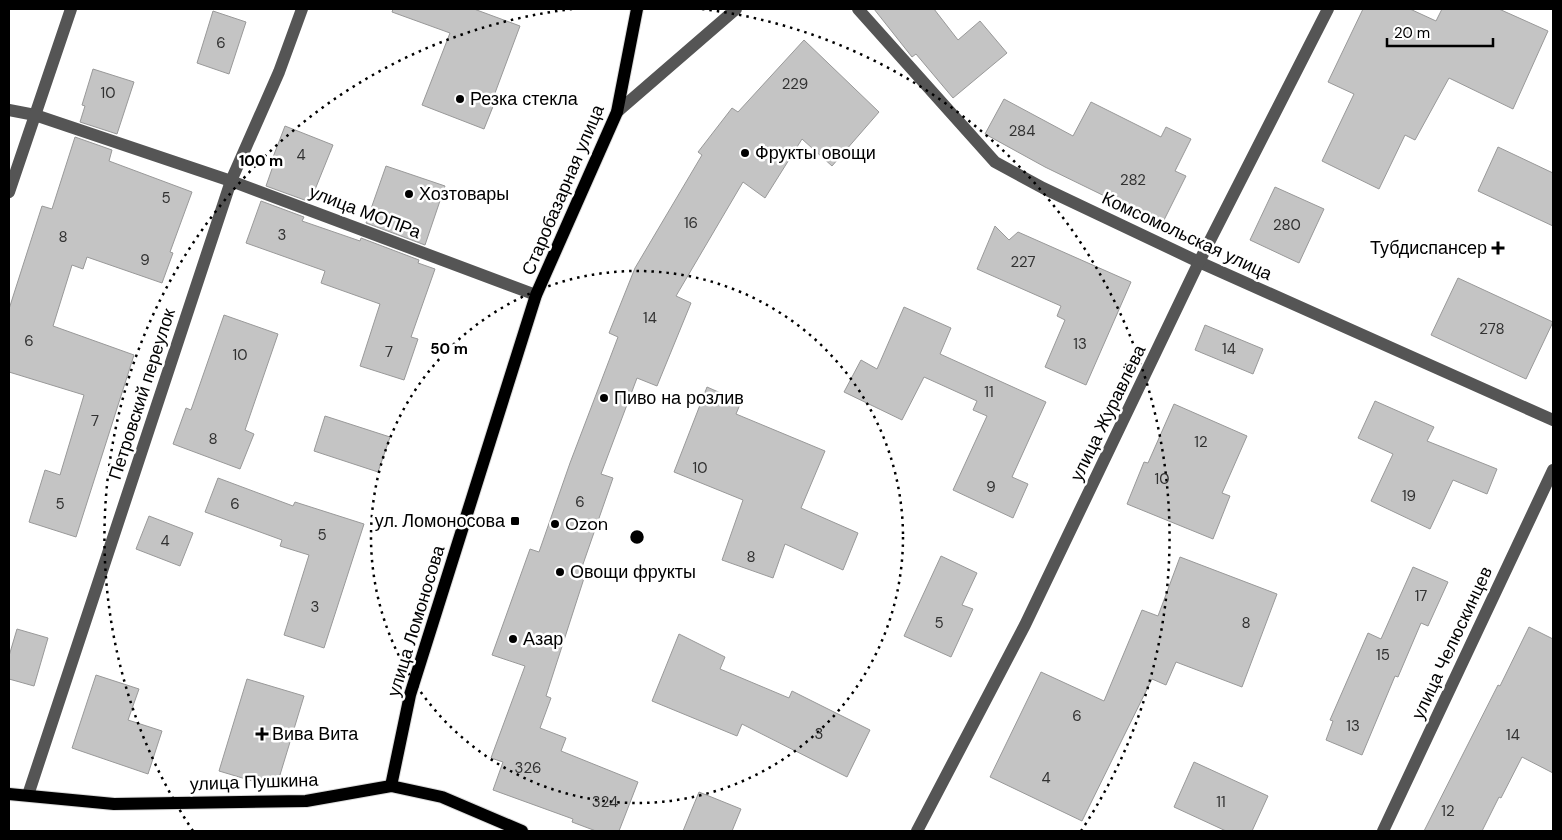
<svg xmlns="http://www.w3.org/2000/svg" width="1562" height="840" font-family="'DM Sans',sans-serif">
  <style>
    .building { fill: #c4c4c4; stroke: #999 }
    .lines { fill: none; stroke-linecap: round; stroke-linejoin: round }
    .major-casing { stroke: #dbdbdb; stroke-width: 14 }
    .minor { stroke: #555; stroke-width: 12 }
    .major { stroke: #000; stroke-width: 12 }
    .ring { fill: none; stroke: #000; stroke-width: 2.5; stroke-dasharray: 2.5 5 }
    .poi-dot { fill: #000; stroke: #fff; stroke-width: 2 }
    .labels { text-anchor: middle; stroke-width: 5; stroke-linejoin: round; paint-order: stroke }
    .number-label { font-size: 15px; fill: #313131 }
    .poi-label { font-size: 18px; fill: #000; stroke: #fff; text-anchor: start }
    .street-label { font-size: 18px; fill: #000; stroke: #fff }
    .centre { fill: #000; stroke: #fff; stroke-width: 2.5 }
    .ring-label { font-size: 15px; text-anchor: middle; font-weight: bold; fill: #000; stroke: #fff; stroke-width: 5; stroke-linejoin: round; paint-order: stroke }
  </style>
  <rect width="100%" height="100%" fill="#fff"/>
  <g class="building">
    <polygon points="393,9 474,9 520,26 495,93 498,94 484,129 422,105 450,33 392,12"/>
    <polygon points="874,9 934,9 958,40 980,21 1007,53 953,98 916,54 912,57"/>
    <polygon points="1363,9 1410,9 1436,21 1442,9 1499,9 1548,31 1513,109 1449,78 1415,140 1405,135 1379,189 1322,161 1354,94 1328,82"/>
    <polygon points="213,11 246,22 229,74 197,63"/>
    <polygon points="804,40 879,112 832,166 802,139 765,198 743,182 676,296 691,303 657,386 637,378 601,474 613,478 582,567 587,569 546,696 551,698 540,728 566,738 561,751 638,782 619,831 596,831 572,822 573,819 493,790 503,762 491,758 525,666 492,655 530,549 539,552 570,463 618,337 609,333 635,268 702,155 698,152 732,108 738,112"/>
    <polygon points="93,69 134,82 117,134 80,122 85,106 82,105"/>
    <polygon points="1004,99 1073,136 1091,102 1161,137 1166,127 1191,139 1175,171 1186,176 1162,224 1045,167 985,134"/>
    <polygon points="285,126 333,145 310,202 266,186 273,166 270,165"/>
    <polygon points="75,137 112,150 109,161 192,192 170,252 173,253 162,283 87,257 83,269 72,265 53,326 134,355 76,537 29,522 45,470 60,475 84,395 9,372 9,309 42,206 52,209"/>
    <polygon points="1498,147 1553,173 1553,226 1478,191"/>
    <polygon points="386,166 445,186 425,245 366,223"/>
    <polygon points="1275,187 1324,209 1299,263 1250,240"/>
    <polygon points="261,201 304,217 302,221 360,241 361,238 419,260 418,263 435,269 411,337 418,339 404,380 360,366 380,304 321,283 325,271 246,243"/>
    <polygon points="995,226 1009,240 1018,232 1131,282 1086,385 1045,367 1065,320 1057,316 1061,306 977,269"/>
    <polygon points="1458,278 1553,322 1526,379 1431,335"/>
    <polygon points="904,307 951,328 940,354 1046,402 1012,477 1028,484 1013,518 953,490 987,416 973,410 977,401 924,377 902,420 844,392 861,360 877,369"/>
    <polygon points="224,315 278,334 245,430 254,434 240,469 173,444 186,408 191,410"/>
    <polygon points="1205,325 1263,349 1253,374 1195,350"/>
    <polygon points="707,387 741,402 736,414 825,451 801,508 858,533 843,570 785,544 773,578 722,560 743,500 674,472"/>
    <polygon points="1375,401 1434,427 1427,441 1497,469 1487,494 1453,480 1430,529 1371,501 1393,454 1358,438"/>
    <polygon points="1174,404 1247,436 1222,493 1230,496 1213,539 1127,504 1144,462 1148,463"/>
    <polygon points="325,416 390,437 378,472 314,451"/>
    <polygon points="218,478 293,506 295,502 364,524 324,648 284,635 309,555 280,546 282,540 205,512"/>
    <polygon points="149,516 193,533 180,566 136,549"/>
    <polygon points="941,556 977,573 962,605 973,609 951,657 904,636"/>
    <polygon points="1180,557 1277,594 1242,687 1176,662 1166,685 1152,679 1082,821 990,777 1041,672 1104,701 1142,610 1158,616"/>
    <polygon points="1413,567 1448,582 1428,626 1421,623 1398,677 1395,676 1362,755 1326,740 1333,721 1330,720 1368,633 1381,639"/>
    <polygon points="1529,627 1553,639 1553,773 1522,757 1501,798 1499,797 1482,831 1424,831 1498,685 1500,686"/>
    <polygon points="17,629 48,638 34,686 9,679 9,656"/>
    <polygon points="679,634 725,657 720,669 789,698 792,691 870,730 847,777 742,724 737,736 652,701"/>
    <polygon points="96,675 139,689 128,720 162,731 148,774 72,748"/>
    <polygon points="247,679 304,696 276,788 219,771"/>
    <polygon points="1194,762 1268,796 1252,831 1226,831 1174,807"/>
    <polygon points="699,792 741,809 732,831 683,831"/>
  </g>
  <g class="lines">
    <g class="major-casing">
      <g id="major">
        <polyline points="391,786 410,695 536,295 617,112 637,9"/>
        <polyline points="9,794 114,804 306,801 391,786 442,797 522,831"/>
      </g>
    </g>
    <g class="minor">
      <polyline points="858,9 995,162 1043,188 1199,262 1553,420"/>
      <polyline points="9,110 35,115 231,181 536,295"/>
      <polyline points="617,112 736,9"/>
      <polyline points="9,192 71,9"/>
      <polyline points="28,795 231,181 279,72 302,9"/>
      <polyline points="917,831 1025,625 1199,262 1328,9"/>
      <polyline points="1383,831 1553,470"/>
    </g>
    <use href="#major" class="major"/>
  </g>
  <g class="ring">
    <circle cx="637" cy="537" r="266"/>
    <path d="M193 831A532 532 0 0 1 572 9M702 9A532 532 0 0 1 1081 831"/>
  </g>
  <g class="poi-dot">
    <circle cx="460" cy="99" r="5"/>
    <circle cx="745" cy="153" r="5"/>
    <circle cx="409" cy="194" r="5"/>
    <path d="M1495.5 240.5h5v5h5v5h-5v5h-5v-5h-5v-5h5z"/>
    <circle cx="604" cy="398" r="5"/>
    <rect x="510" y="516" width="10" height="10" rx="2.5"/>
    <circle cx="555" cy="524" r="5"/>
    <circle cx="560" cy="572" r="5"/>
    <circle cx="513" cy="639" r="5"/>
    <path d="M259.5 726.5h5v5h5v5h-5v5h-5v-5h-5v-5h5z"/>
  </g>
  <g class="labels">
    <g class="number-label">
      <text x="221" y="48">6</text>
      <text x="795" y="89">229</text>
      <text x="108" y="98">10</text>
      <text x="1022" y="136">284</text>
      <text x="301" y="160">4</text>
      <text x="1133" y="185">282</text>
      <text x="166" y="203">5</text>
      <text x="691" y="228">16</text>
      <text x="1287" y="230">280</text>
      <text x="282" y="240">3</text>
      <text x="63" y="242">8</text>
      <text x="145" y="265">9</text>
      <text x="1023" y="267">227</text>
      <text x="650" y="323">14</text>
      <text x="1492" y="334">278</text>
      <text x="29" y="346">6</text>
      <text x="1080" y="349">13</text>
      <text x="1229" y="354">14</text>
      <text x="389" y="357">7</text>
      <text x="240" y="360">10</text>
      <text x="989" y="397">11</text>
      <text x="95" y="426">7</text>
      <text x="213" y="444">8</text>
      <text x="1201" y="447">12</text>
      <text x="700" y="473">10</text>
      <text x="1162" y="484">10</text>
      <text x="991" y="492">9</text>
      <text x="1409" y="501">19</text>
      <text x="580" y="507">6</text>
      <text x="60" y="509">5</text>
      <text x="235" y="509">6</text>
      <text x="322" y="540">5</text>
      <text x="165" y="546">4</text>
      <text x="751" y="562">8</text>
      <text x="1421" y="601">17</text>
      <text x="315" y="612">3</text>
      <text x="939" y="628">5</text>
      <text x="1246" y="628">8</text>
      <text x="1383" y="660">15</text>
      <text x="1077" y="721">6</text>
      <text x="1353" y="731">13</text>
      <text x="819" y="739">3</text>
      <text x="1513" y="740">14</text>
      <text x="528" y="773">326</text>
      <text x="1046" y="783">4</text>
      <text x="605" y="807">324</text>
      <text x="1221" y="807">11</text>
      <text x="1448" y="816">12</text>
    </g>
    <g class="poi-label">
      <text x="470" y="105">Резка стекла</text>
      <text x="755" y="159">Фрукты овощи</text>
      <text x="419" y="200">Хозтовары</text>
      <text x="1487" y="254" text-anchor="end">Тубдиспансер</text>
      <text x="614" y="404">Пиво на розлив</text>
      <text x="505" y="527" text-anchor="end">ул. Ломоносова</text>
      <text x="565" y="530">Ozon</text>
      <text x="570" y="578">Овощи фрукты</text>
      <text x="523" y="645">Азар</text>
      <text x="272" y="740">Вива Вита</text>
    </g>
    <g class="street-label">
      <text transform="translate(563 190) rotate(-67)" y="6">Старобазарная улица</text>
      <text transform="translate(365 212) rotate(21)" y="6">улица МОПРа</text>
      <text transform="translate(1187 236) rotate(25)" y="6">Комсомольская улица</text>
      <text transform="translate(142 394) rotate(-72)" y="6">Петровский переулок</text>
      <text transform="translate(1108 413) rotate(-64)" y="6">улица Журавлёва</text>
      <text transform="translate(416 621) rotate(-73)" y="6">улица Ломоносова</text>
      <text transform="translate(1452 643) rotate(-65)" y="6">улица Челюскинцев</text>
      <text transform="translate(254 782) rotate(-2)" y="6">улица Пушкина</text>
    </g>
  </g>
  <circle cx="637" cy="537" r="8" class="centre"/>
  <g class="ring-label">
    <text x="261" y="166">100 m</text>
    <text x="449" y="354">50 m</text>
  </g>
  <rect width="1562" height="840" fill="none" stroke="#000000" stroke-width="20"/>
  <path d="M1387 38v8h106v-8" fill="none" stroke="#000000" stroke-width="2.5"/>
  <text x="1394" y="38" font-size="15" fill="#000000" stroke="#ffffff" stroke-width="4" paint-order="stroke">20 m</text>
</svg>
